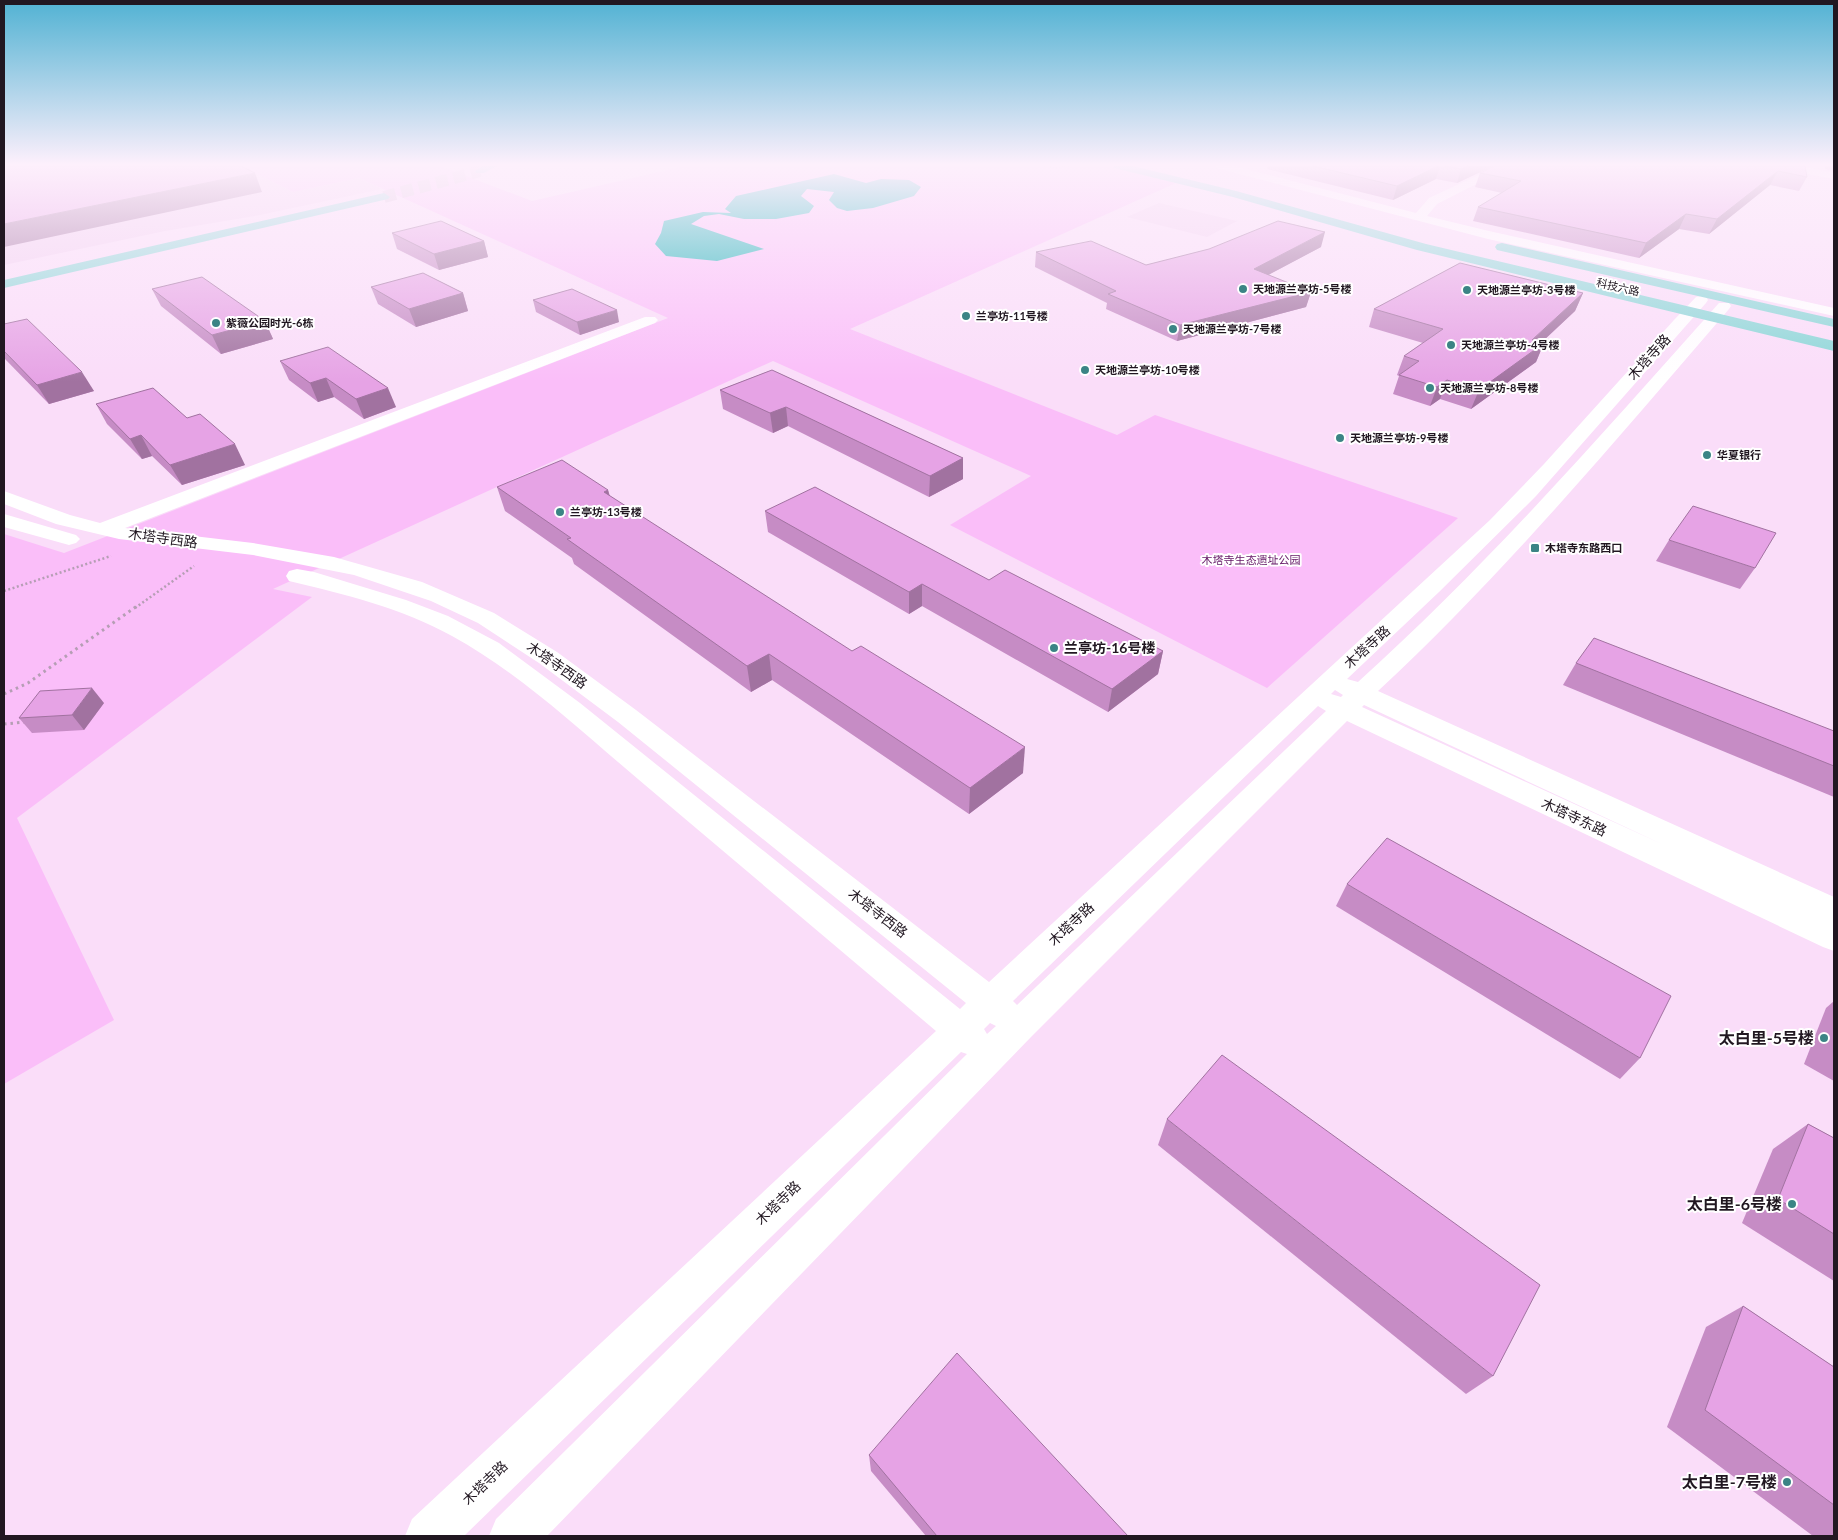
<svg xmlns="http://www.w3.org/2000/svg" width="1838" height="1540" font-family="Lato,'Noto Sans SC',sans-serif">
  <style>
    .built { fill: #f2d0f1 }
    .green { fill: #fabef9 }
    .water { fill: #0eb0b3 }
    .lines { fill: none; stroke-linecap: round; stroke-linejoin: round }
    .major-tunnel { stroke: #d9bfd9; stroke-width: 12; stroke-dasharray: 12 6; stroke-linecap: butt }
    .path-far2 { stroke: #b59eb4; stroke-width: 1; stroke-dasharray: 1 2; stroke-linecap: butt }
    .path-far1 { stroke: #b59eb4; stroke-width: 2.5; stroke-dasharray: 2 2.5; stroke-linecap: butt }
    .path { stroke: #b59eb4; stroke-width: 3; stroke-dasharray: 2.5 4; stroke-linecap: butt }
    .minor { fill: #fff; fill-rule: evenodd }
    .major { fill: #8bd6d7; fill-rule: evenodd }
    .wall { fill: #c68cc5 }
    .shaded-wall { fill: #a172a0 }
    .building { fill: #e6a3e5; stroke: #a172a0 }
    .poi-dot { fill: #3b8485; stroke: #fff; stroke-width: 2 }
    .labels { text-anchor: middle; stroke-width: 4; stroke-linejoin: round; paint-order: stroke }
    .far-street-label { font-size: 11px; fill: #211721; stroke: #fff }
    .far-poi-label { font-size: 11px; font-weight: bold; fill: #211721; stroke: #fff; text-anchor: start }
    .far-park-label { font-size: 11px; fill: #631565; stroke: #fff }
    .street-label { font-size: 14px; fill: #211721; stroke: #fff }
    .poi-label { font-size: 14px; font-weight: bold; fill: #211721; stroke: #fff; text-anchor: start }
    .near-poi-label { font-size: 16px; font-weight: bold; fill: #211721; stroke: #fff; text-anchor: end }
  </style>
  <rect width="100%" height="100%" fill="#faddf9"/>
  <g class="built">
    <polygon points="4,166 241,166 293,192 359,178 382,189 255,216 165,231 4,265"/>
    <polygon points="1159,203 1237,221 1207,237 1127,217"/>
  </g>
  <polygon class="green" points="241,166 440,166 532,201 685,166 1107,166 1176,183 850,329 1117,435 1155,415 1458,518 1267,688 950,525 1031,476 773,361 273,589 312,597 17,818 114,1020 4,1084 4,534 64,553 668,318 359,178 293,192"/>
  <polygon class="water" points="834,174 866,183 881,179 909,180 921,187 914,196 873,208 847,211 837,208 829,200 834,192 807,189 801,196 814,206 809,213 776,219 744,219 719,214 704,216 691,224 764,249 717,261 666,256 655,244 661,233 664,221 703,212 731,213 725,209 736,196"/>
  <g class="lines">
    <polyline class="major-tunnel" points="384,197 480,171"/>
    <polyline class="path-far2" points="1044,166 1054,168 1069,166"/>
    <g class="path-far1">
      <polyline points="4,591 111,556"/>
      <polyline points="135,608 194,566"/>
    </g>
    <g class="path">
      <polyline points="4,694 28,683 137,606"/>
      <polyline points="4,724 26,722"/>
    </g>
    <g class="minor">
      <polygon points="1215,166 1234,166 1416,213 1429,198 1498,166 1512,166 1437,204 1427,216 1489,231 1834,308 1834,316 1488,239 1216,168"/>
      <polygon points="1777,166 1801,166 1834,173 1834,179 1782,169"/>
      <path d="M1701,296L1706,297L1708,300L1706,303L1536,496L1439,592L1347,679L1358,682C1488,565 1603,433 1719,303H1729L1731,306L1729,309C1616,440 1505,573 1378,691L1834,897V951L1823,947L1347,721L1031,1037L547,1536H489L496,1519L967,1054L961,1052L464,1536H405L412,1519L936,1031C839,949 742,867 645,785C583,733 523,675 452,636C402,608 344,594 289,581L286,576L289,571L297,569L314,572L406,600L448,616L499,643L580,703L960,1009L966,1003L618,722L539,663L478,623L431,601L354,575L253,555L119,539L56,524L4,504V491L70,515L100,523L645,317H655L658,320L655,323L125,528L253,543L334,557L422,582L494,613L557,652L636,710L989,982L1490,520L1544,464L1674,320L1696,297ZM1335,690L1343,695L1341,697L1331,694ZM1364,705L1664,845L1362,707ZM1318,706L1326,711L1017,1005L1013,1001ZM990,1023L996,1026L987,1034L984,1029Z"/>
      <polygon points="4,514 76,535 80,539 76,543 69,545 4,527"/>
    </g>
    <g class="major">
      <polygon points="482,166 497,166 484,173 476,173 475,171"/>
      <polygon points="1113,166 1133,166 1236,191 1426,244 1834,341 1834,351 1417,250 1233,197 1114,168"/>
      <polygon points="384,193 390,197 388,199 4,288 4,280"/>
      <polygon points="1502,243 1834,319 1834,327 1497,250 1495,247 1497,244"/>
    </g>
  </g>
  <g class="wall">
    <polygon points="1268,166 1493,166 1457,183 1436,179 1393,200 1267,169"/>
    <polygon points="1805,166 1807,177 1799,191 1770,185 1709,234 1679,229 1639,258 1473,221 1478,207 1502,193 1475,187 1480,173"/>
    <polygon points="1825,166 1834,166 1834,171 1825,169"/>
    <polygon points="392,233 484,241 488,257 439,270 397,249"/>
    <polygon points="1321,247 1268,275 1311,292 1306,307 1177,341 1106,309 1107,303 1035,267 1036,252 1146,265"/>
    <polygon points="371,287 463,293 468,311 416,327 378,304"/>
    <polygon points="152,289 265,321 273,339 221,354 161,306"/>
    <polygon points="1583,293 1575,311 1541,343 1544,343 1536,362 1471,409 1440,399 1430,406 1393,394 1399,376 1397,375 1404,356 1423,343 1369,327 1374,309"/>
    <polygon points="533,300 619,322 580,335 536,312"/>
    <polygon points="4,324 94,391 49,404 4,358"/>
    <polygon points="328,347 396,407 364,419 334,397 318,402 289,380 280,361"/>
    <polygon points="772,370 963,458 963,479 929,497 788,426 773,433 723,409 720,390"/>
    <polygon points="96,404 187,418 245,465 182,485 152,456 142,459 107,424"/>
    <polygon points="497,487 608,490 610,496 1023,773 969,814 772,680 751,692 574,564 572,558 505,511"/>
    <polygon points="765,511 989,580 1163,651 1158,674 1108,712 922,606 909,614 768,532"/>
    <polygon points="1669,540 1755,568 1740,589 1656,561"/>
    <polygon points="1576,663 1834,731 1834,797 1563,685"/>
    <polygon points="104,703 84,730 32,733 19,718"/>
    <polygon points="1347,884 1640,1058 1620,1079 1336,906"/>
    <polygon points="1834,1001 1834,1081 1804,1064 1826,1008"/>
    <polygon points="1167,1119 1493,1376 1466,1394 1158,1145"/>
    <polygon points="1808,1124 1834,1138 1834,1281 1742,1223 1773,1149"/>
    <polygon points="1743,1306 1834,1367 1834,1536 1813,1536 1667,1427 1706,1327"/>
    <polygon points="869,1455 1128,1536 926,1536 871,1471"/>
  </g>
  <g class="shaded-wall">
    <polygon points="1438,166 1440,166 1436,179 1393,200 1397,186"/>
    <polygon points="1468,166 1493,166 1457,183 1461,169"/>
    <polygon points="1778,171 1770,185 1709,234 1717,219"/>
    <polygon points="255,173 262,192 4,247 4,224"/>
    <polygon points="1686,214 1679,229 1639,258 1646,243"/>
    <polygon points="1325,232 1321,247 1251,284 1254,269"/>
    <polygon points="484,241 488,257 439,270 434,254"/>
    <polygon points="1311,292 1306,307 1177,341 1180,325"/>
    <polygon points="463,293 468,311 416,327 409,309"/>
    <polygon points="1583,293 1575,311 1529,354 1544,343 1536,362 1471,409 1479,390"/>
    <polygon points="617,310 619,322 580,335 577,322"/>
    <polygon points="265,321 273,339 221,354 212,335"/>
    <polygon points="82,372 94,391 49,404 37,385"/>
    <polygon points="326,378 334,397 318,402 310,383"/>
    <polygon points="1447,380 1440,399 1430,406 1437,387"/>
    <polygon points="388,388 396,407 364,419 356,399"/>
    <polygon points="786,407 788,426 773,433 770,413"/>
    <polygon points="141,435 152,456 142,459 130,439"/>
    <polygon points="235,444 245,465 182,485 170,465"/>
    <polygon points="963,458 963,479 929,497 930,476"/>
    <polygon points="608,490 614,514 604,492"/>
    <polygon points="922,584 922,606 909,614 909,592"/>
    <polygon points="1163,651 1158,674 1108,712 1112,689"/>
    <polygon points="769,654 772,680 751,692 747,666"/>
    <polygon points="92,688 104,703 84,730 72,715"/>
    <polygon points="1025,747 1023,773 969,814 970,788"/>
  </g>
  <g class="building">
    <polygon points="4,166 241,166 255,173 4,224"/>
    <polygon points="1313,166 1438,166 1397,186"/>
    <polygon points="1445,166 1468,166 1461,169"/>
    <polygon points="1494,166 1805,166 1807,177 1778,171 1717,219 1686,214 1646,243 1478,207 1521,181 1480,173"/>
    <polygon points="441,221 484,241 434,254 392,233"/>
    <polygon points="1278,221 1325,232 1254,269 1311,292 1180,325 1108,294 1116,291 1036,252 1091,241 1146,265 1209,249"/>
    <polygon points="1460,263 1583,293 1532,340 1544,343 1479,390 1447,380 1437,387 1399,375 1419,361 1404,356 1443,329 1374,309"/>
    <polygon points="423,273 463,293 409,309 371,287"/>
    <polygon points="202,277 265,321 212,335 152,289"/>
    <polygon points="572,289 617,310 577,322 533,300"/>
    <polygon points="27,319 82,372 37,385 4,351 4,324"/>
    <polygon points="328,347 388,388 356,399 326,378 310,383 280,361"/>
    <polygon points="772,370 963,458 930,476 786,407 770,413 720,390"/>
    <polygon points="153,388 187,418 200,414 235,444 170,465 141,435 130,439 96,404"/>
    <polygon points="562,460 608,490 604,492 852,651 861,646 1025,747 970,788 769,654 747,666 567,539 571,538 497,487"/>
    <polygon points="815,487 989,580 1005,570 1163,651 1112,689 922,584 909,592 765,511"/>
    <polygon points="1693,506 1776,533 1755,568 1669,540"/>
    <polygon points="1594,638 1834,731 1834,766 1576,663"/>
    <polygon points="92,688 72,715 19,718 40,691"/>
    <polygon points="1387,838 1671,996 1640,1058 1347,884"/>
    <polygon points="1222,1055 1540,1285 1493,1376 1167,1119"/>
    <polygon points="1808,1124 1834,1138 1834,1234 1778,1199"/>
    <polygon points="1743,1306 1834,1367 1834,1505 1705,1410"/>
    <polygon points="957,1353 1128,1536 937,1536 869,1455"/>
  </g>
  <linearGradient id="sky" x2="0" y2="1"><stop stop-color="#51b2d3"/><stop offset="0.43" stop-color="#fdf0fc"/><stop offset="1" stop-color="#fdf0fc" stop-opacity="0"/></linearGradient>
  <rect width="1838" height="382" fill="url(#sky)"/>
  <g class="poi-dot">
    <circle cx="1243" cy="289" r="5"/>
    <circle cx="1467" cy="290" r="5"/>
    <circle cx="966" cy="316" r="5"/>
    <circle cx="216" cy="323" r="5"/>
    <circle cx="1173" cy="329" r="5"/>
    <circle cx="1451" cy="345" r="5"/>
    <circle cx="1085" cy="370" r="5"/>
    <circle cx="1430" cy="388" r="5"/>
    <circle cx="1340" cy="438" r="5"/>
    <circle cx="1707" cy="455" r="5"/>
    <circle cx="560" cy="512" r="5"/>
    <rect x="1530" y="543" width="10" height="10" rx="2.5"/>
    <circle cx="1054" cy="648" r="5"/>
    <circle cx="1824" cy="1038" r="5"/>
    <circle cx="1792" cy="1204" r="5"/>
    <circle cx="1787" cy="1482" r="5"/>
  </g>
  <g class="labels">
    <g class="far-street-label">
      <text transform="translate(1618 287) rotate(13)" y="4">科技六路</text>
    </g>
    <g class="far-poi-label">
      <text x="1253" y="293">天地源兰亭坊-5号楼</text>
      <text x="1477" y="294">天地源兰亭坊-3号楼</text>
      <text x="976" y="320">兰亭坊-11号楼</text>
      <text x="226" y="327">紫薇公园时光-6栋</text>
      <text x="1183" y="333">天地源兰亭坊-7号楼</text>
      <text x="1461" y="349">天地源兰亭坊-4号楼</text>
      <text x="1095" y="374">天地源兰亭坊-10号楼</text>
      <text x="1440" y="392">天地源兰亭坊-8号楼</text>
      <text x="1350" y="442">天地源兰亭坊-9号楼</text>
      <text x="1717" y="459">华夏银行</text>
      <text x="570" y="516">兰亭坊-13号楼</text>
      <text x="1545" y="552">木塔寺东路西口</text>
    </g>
    <g class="far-park-label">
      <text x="1251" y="564">木塔寺生态遗址公园</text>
    </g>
    <g class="street-label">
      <text transform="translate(1649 357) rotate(-48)" y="5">木塔寺路</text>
      <text transform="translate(163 538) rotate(8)" y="5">木塔寺西路</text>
      <text transform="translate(1367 647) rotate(-42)" y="5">木塔寺路</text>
      <text transform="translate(557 665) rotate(35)" y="5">木塔寺西路</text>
      <text transform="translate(1574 817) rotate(25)" y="5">木塔寺东路</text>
      <text transform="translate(878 913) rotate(38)" y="5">木塔寺西路</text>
      <text transform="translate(1071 924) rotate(-43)" y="5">木塔寺路</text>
      <text transform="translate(778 1203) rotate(-44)" y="5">木塔寺路</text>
      <text transform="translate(485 1483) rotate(-44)" y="5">木塔寺路</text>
    </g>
    <g class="poi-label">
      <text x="1064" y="653">兰亭坊-16号楼</text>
    </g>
    <g class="near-poi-label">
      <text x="1814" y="1044">太白里-5号楼</text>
      <text x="1782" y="1210">太白里-6号楼</text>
      <text x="1777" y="1488">太白里-7号楼</text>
    </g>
  </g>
  <rect width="1838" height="1540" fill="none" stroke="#211721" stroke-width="10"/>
</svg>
